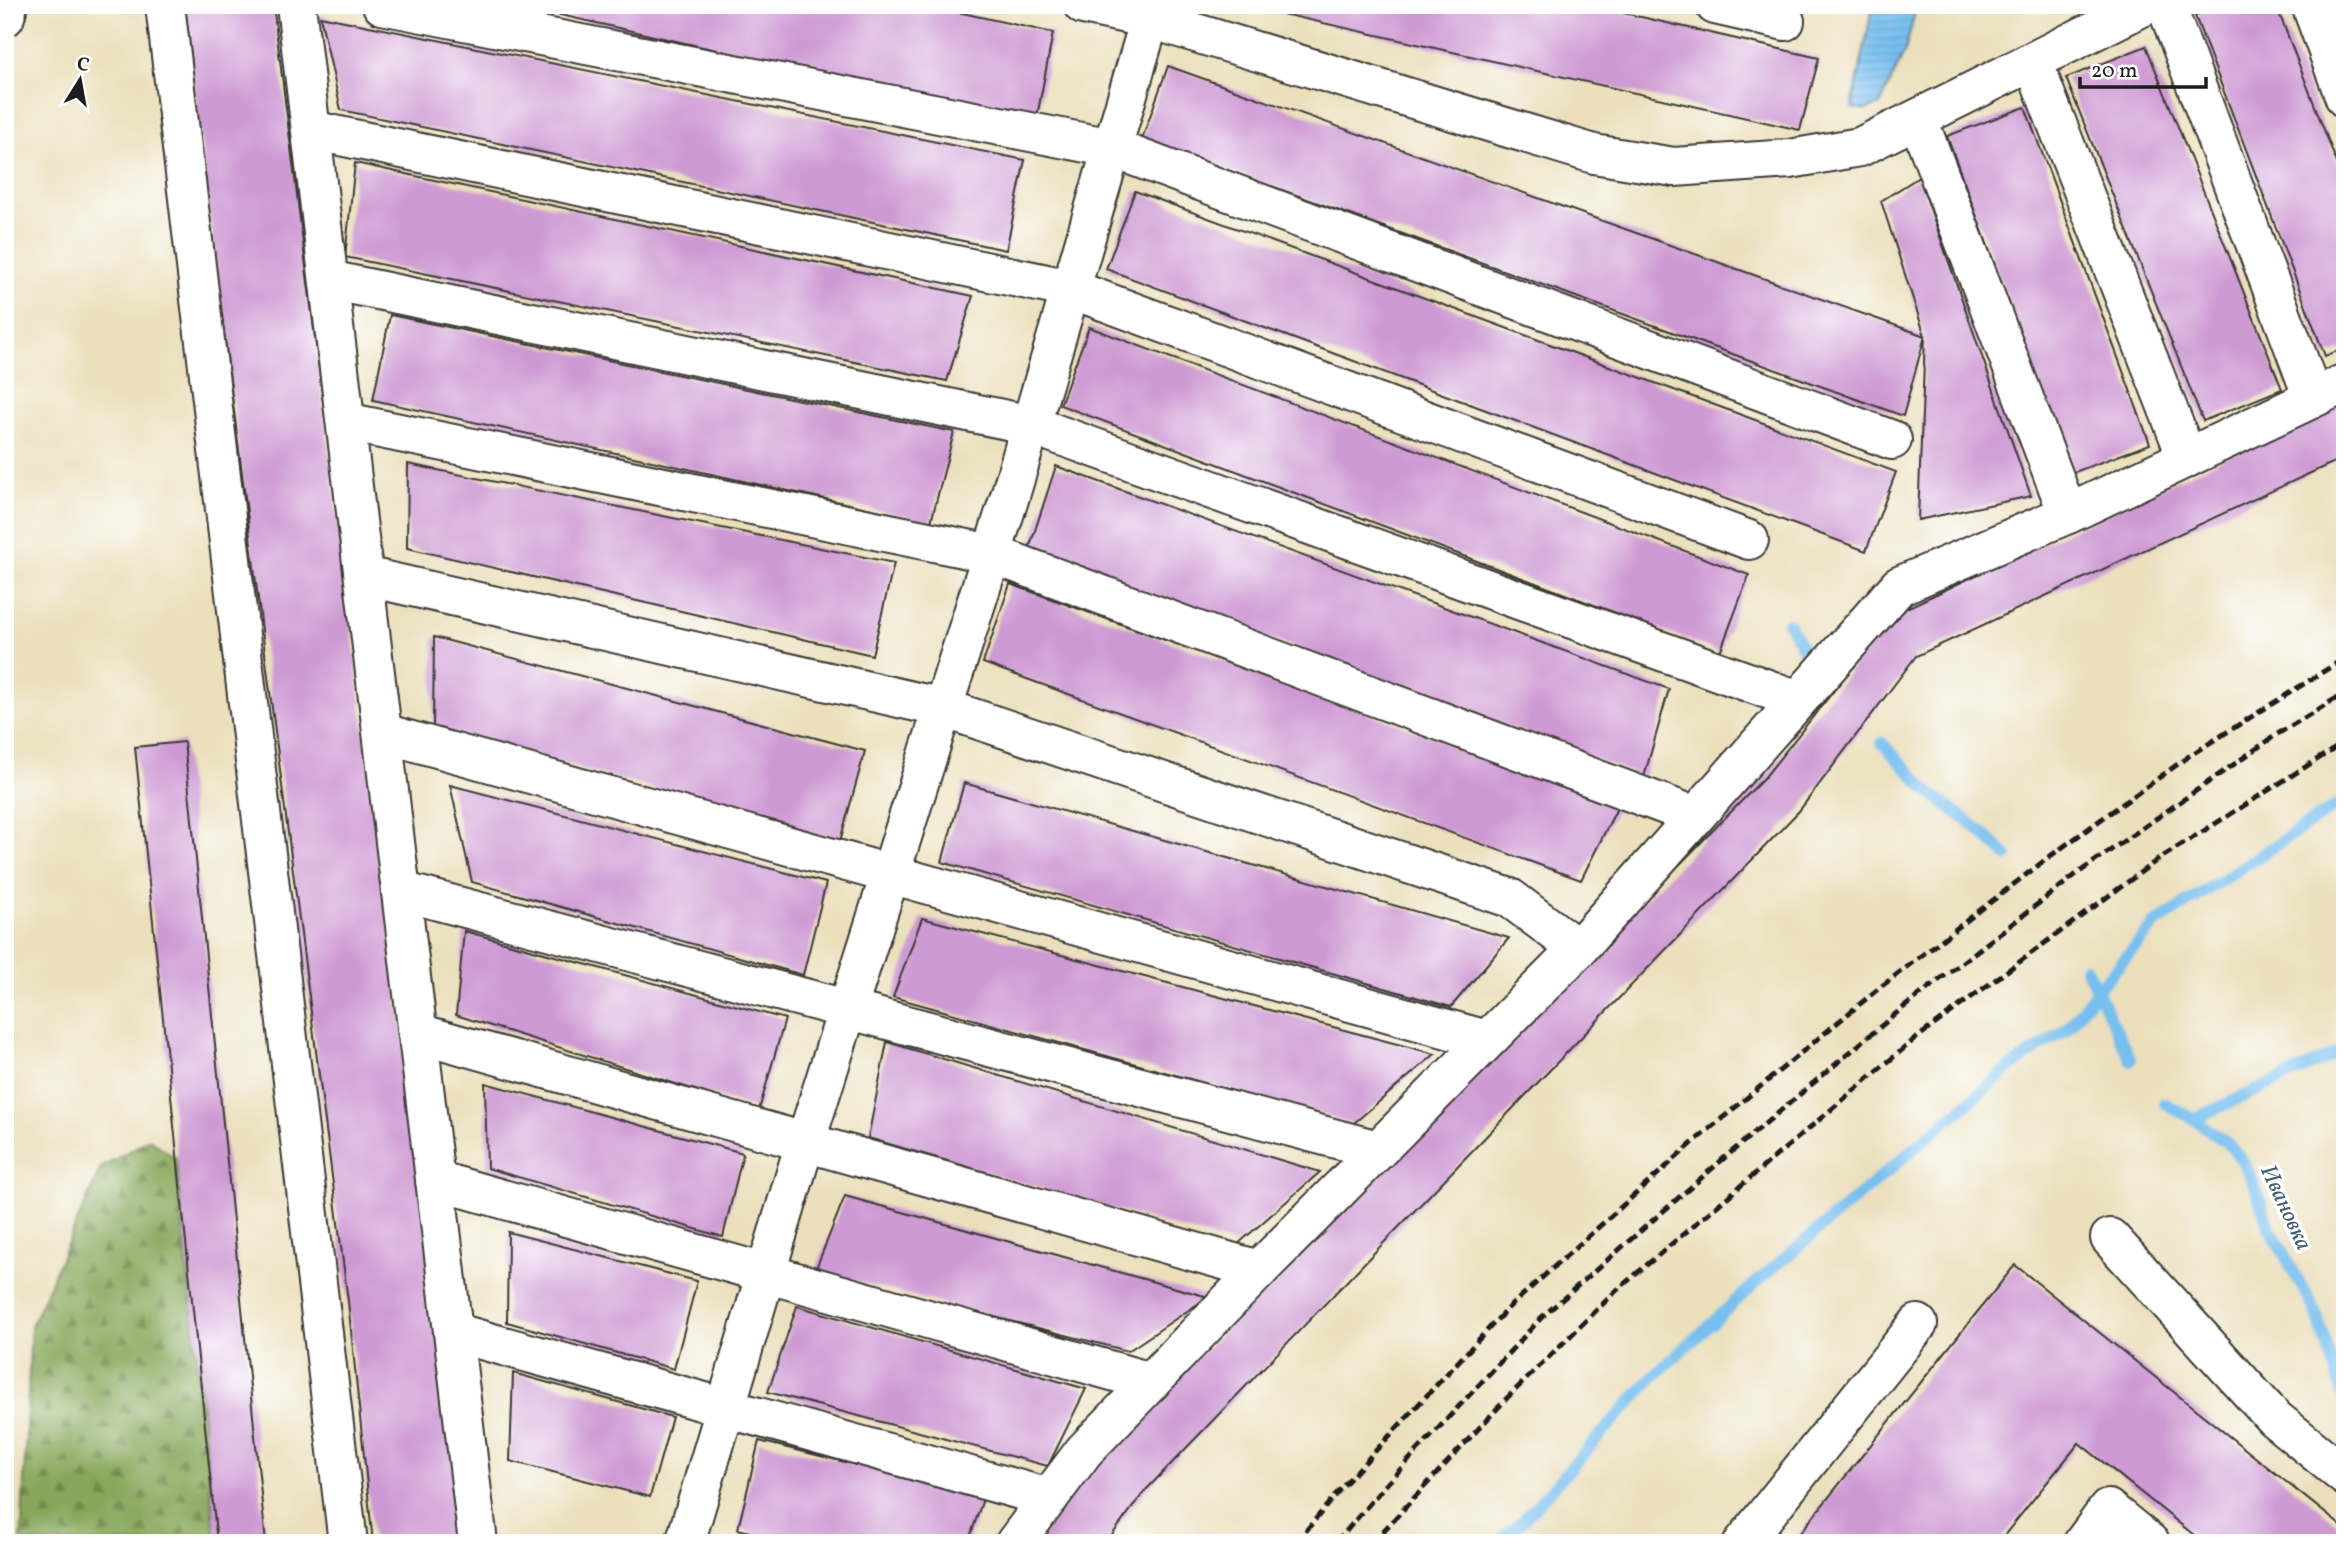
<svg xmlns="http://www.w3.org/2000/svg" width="2350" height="1548" font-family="Vollkorn,serif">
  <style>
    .forest { fill: url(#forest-firs); stroke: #52623b; stroke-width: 2 }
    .water { fill: url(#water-rules); stroke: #4a6e86; stroke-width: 2 }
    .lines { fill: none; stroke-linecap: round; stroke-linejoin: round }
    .stream { stroke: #77bfef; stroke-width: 12 }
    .building { fill: #ce9ad3 }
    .minor-casing { stroke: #3b3934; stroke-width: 42 }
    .minor { stroke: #fff; stroke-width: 38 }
    .rail { stroke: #1c1c1c; stroke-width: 5; stroke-dasharray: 10 5; stroke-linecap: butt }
    .labels { text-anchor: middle; stroke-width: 7; stroke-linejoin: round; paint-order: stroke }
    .water-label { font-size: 23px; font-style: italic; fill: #405d70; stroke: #fff }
  </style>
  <defs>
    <pattern id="forest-firs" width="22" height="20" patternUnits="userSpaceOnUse" patternTransform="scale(1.75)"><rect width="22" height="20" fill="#87a75a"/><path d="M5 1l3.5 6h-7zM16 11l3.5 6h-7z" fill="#6e874a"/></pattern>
    <pattern id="water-rules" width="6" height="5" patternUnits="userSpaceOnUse" patternTransform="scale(1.75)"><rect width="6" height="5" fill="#77bfef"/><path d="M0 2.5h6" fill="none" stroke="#66a4cc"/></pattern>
  </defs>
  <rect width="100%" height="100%" fill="#fff"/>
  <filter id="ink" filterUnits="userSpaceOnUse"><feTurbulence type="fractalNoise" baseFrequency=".0143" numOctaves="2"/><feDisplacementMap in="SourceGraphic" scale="14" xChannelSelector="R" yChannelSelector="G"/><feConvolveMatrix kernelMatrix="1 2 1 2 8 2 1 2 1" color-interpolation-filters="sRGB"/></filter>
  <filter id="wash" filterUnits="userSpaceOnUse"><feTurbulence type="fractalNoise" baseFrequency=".00686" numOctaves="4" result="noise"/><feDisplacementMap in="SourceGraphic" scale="28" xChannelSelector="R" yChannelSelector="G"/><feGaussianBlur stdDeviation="1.57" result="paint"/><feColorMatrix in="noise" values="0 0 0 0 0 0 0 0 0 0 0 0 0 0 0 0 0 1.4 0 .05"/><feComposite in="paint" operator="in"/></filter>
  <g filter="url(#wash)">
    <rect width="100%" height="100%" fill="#ebdfbc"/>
    <polygon class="forest" points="149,1139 176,1158 216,1543 21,1543 31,1326 101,1168"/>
    <polygon class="water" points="1873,5 1917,5 1905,51 1880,105 1865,110 1852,108"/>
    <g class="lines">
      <g class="stream">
        <polyline points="1788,623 1812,664"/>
        <polyline points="1882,743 1930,793 1977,828 2007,856"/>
        <polyline points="2086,968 2131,1060"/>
        <polyline points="2164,1103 2194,1119 2231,1146 2243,1162 2255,1186 2269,1227 2316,1312 2345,1401"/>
        <polyline points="2194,1119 2338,1053"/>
        <polyline points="1498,1543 1525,1518 1654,1376 1759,1280 2008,1069 2068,1028 2097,990 2156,923 2345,800"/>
      </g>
    </g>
    <g id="blocks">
      <g class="building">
        <polygon points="185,5 273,5 467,1543 373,1543 348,1301 219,294"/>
        <polygon points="516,5 926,5 1053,33 1036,122"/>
        <polygon points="1243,5 1589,5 1819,58 1800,130"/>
        <polygon points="2223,5 2276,5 2345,184 2345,348 2325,356 2195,16"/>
        <polygon points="320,16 1025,160 1006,250 341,110"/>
        <polygon points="2146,46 2282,389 2203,421 2066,78"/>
        <polygon points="1168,66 1925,336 1903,416 1142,139"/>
        <polygon points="2025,107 2150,444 2072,473 1947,136"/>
        <polygon points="355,163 973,296 947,381 345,257"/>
        <polygon points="1919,177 2031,496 1918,520 1925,336 1881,201"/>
        <polygon points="1135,191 1896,472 1866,551 1106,269"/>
        <polygon points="390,315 954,432 931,522 373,400"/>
        <polygon points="1089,327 1749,575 1720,652 1060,405"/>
        <polygon points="2345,401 2345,457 1916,656 1799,811 1145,1491 1106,1543 1036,1543 1098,1460 1764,778 1896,613"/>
        <polygon points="408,464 894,563 872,655 407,548"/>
        <polygon points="1056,466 1669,689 1644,777 1029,549"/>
        <polygon points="1010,584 1619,804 1581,880 983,663"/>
        <polygon points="434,637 865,751 840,841 433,727"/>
        <polygon points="184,742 266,1543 217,1543 135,747"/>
        <polygon points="964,783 1509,938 1451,1007 942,862"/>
        <polygon points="450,785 826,883 803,975 472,882"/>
        <polygon points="922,918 1435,1054 1353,1124 893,997"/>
        <polygon points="464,931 785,1019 759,1110 456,1015"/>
        <polygon points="887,1042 1320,1172 1237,1245 868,1138"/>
        <polygon points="485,1083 743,1153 723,1237 487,1168"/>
        <polygon points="845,1196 1208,1297 1128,1351 815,1271"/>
        <polygon points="508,1232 697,1281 674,1369 507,1322"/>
        <polygon points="2015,1265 2345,1529 2345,1543 2204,1543 2079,1443 1998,1543 1792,1543"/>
        <polygon points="797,1306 1086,1389 1048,1466 768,1392"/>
        <polygon points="513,1373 672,1417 650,1497 510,1461"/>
        <polygon points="759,1441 984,1496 968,1543 793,1543 738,1529"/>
      </g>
    </g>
  </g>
  <g filter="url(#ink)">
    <use href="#blocks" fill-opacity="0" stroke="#3b3934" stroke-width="2"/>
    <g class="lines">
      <g class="minor-casing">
        <g id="minor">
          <polyline points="165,5 348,1543"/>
          <polyline points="296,5 478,1543"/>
          <polyline points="382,5 1112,148 1892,440"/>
          <polyline points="1083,5 1150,19 1594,154 1674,167 1790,159 1860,147 2146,5"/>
          <polyline points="1715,5 1785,21"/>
          <polyline points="2166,5 2313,398"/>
          <polyline points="2311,5 2345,98"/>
          <polyline points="5,17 8,5"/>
          <polyline points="2033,62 2187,458"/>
          <polyline points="1918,119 2068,514 2345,383"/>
          <polyline points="311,130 1071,289 1749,540"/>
          <polyline points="329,280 1031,425 1798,700"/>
          <polyline points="346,422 992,554 1695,816"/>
          <polyline points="364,576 943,708 1510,898 1578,949"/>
          <polyline points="383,733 1487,1040"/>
          <polyline points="401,891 1378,1150"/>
          <polyline points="418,1033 1259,1270"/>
          <polyline points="435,1180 1151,1382"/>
          <polyline points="2110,1238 2274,1418 2345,1476"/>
          <polyline points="453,1332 1049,1498"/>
          <polyline points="685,1543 801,1156 1010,496 1154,5"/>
          <polyline points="1015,1543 1084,1451 1259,1270 1578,949 1899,586 2068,514"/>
          <polyline points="1743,1543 1918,1324"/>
          <polyline points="2083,1543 2108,1509 2150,1543"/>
        </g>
      </g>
      <use href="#minor" class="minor"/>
      <g class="rail">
        <polyline points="1296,1543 1342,1487 1507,1309 1696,1140 1878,989 2049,857 2189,756 2345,658"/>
        <polyline points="1336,1543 1382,1489 1542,1317 1723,1159 1899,1011 2078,873 2276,735 2345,693"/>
        <polyline points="1372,1543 1508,1397 1617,1290 1915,1039 2156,861 2345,742"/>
      </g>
    </g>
  </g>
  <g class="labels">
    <g class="water-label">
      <text transform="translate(2287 1207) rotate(65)" y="8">Ивановка</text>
    </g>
  </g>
  <rect width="2350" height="1548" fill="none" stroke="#fff" stroke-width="28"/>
  <g transform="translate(80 80) rotate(11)" stroke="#ffffff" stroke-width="5" paint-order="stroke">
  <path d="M0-5L12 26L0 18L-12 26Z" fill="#1c1c1c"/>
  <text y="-10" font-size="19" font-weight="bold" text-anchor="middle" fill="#1c1c1c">С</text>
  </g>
  <path d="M2080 77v10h126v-10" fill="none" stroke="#1c1c1c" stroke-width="3.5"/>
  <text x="2091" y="77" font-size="21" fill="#1c1c1c" stroke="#ffffff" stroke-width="5" paint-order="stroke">20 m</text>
</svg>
